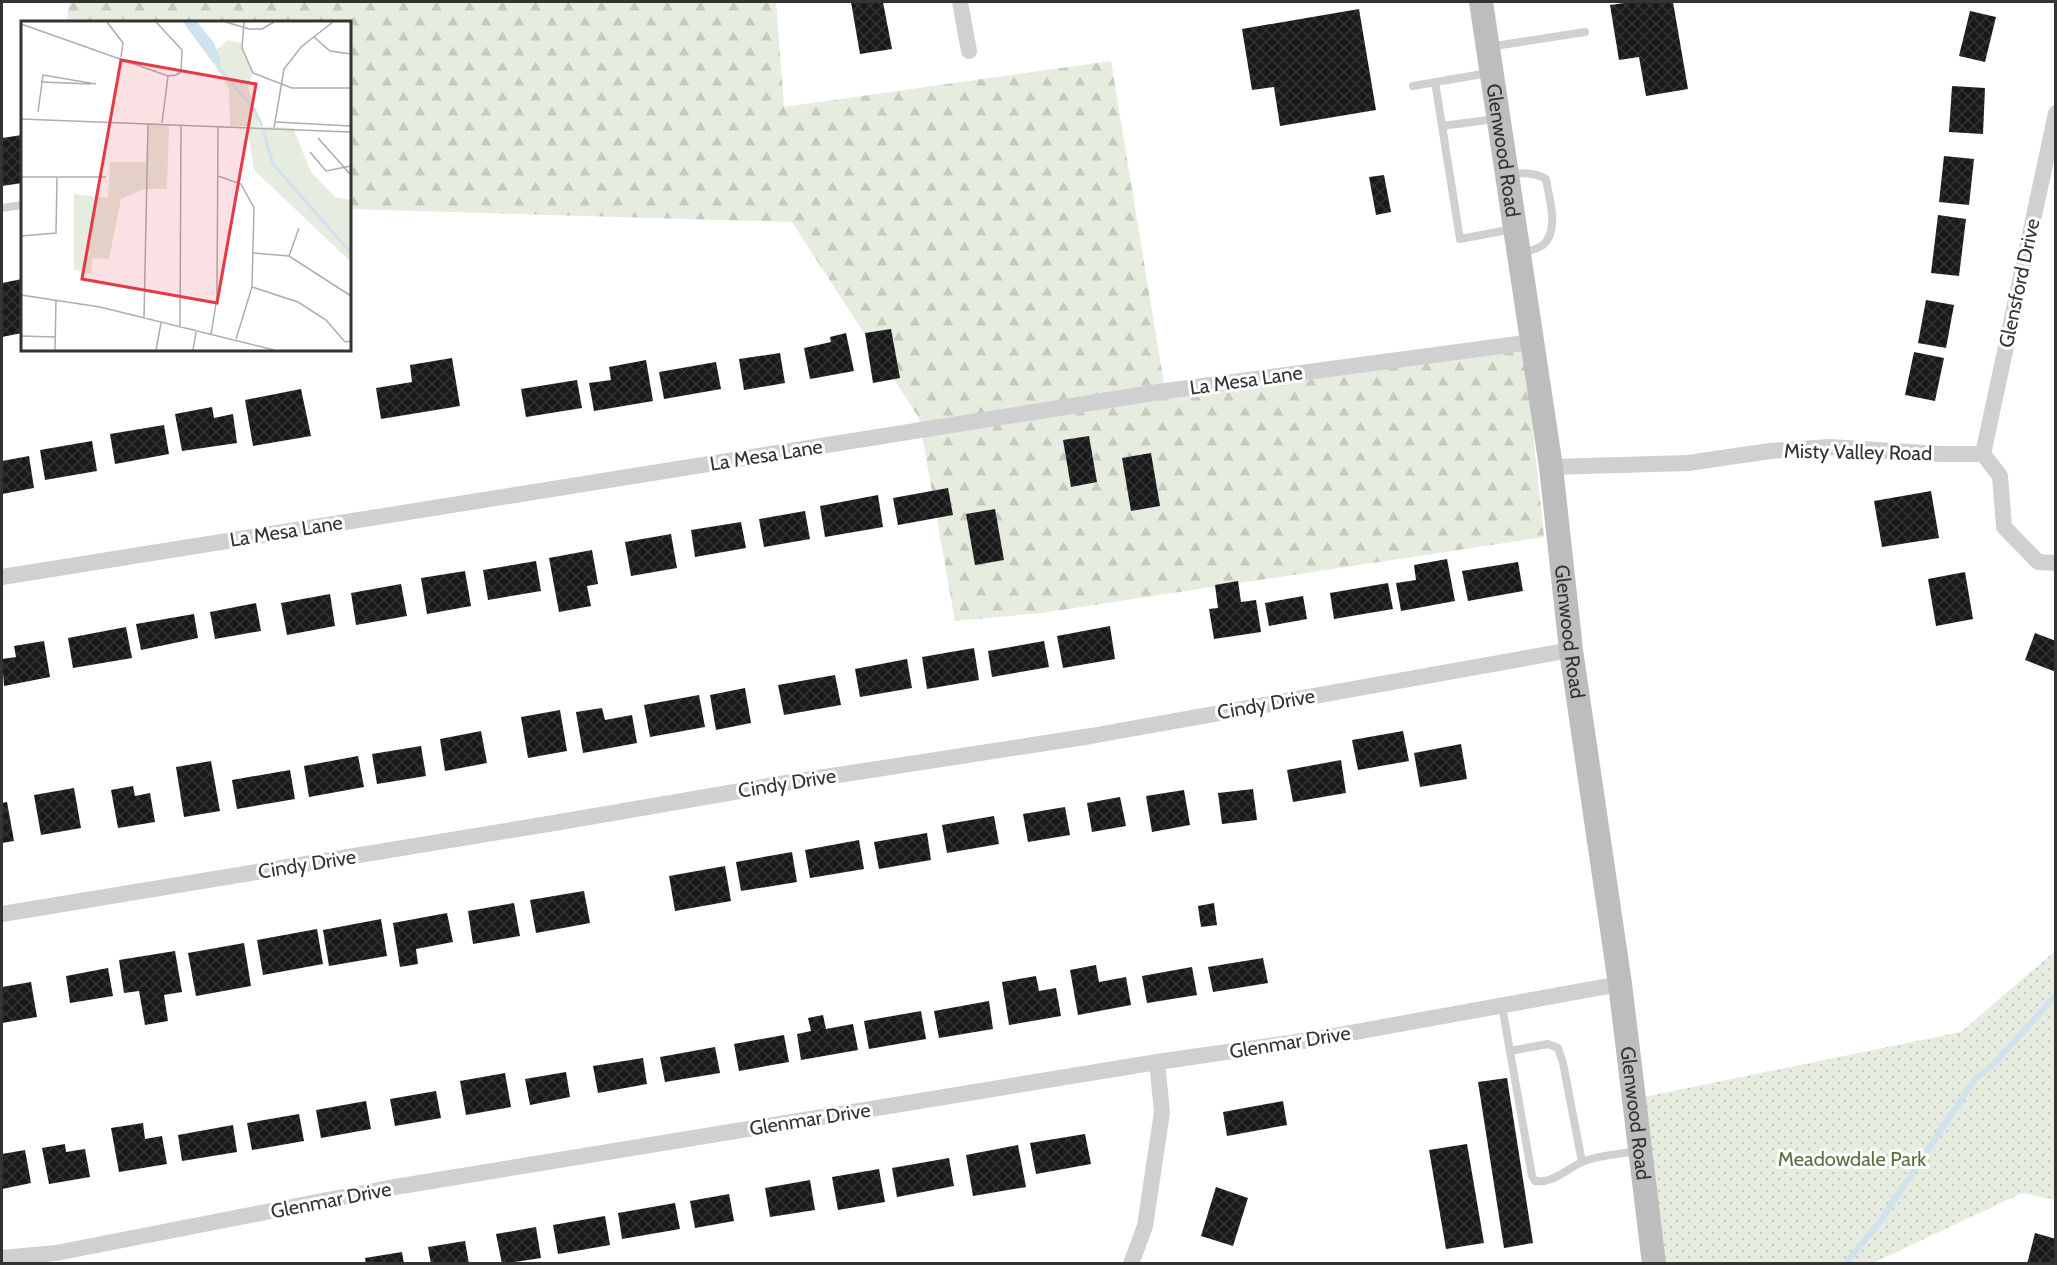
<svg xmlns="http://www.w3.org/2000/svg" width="2057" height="1265" font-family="Cabin,sans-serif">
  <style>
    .forest { fill: url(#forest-firs) }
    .park { fill: url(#park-dots) }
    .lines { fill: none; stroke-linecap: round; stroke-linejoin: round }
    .stream { stroke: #cfe2ee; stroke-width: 6 }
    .building { fill: url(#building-cross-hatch) }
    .service { stroke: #d0d0d0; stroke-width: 8 }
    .minor { stroke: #d0d0d0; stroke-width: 16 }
    .secondary { stroke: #bdbdbd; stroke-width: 24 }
    .labels { text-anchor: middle; stroke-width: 6; stroke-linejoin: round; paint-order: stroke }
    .street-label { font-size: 20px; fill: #333; stroke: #fff }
    .park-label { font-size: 20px; fill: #56703f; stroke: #fff }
    .inset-river { fill: none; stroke: #cfe2ee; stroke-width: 3 }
    .inset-road { fill: none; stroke: #adadad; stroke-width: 1.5 }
    .view { fill: #e63946; fill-opacity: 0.15; stroke: #e63946; stroke-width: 3 }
    .inset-edge { fill: none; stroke: #333; stroke-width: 3 }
  </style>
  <defs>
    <pattern id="forest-firs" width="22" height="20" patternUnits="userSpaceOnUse" patternTransform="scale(1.5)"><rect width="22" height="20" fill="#e6ecdf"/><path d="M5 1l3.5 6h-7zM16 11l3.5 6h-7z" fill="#c6cbc0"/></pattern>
    <pattern id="park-dots" width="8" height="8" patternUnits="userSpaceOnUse" patternTransform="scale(1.5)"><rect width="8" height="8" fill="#e6ecdf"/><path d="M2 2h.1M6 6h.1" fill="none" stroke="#c6cbc0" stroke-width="1.8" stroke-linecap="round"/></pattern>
    <pattern id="building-cross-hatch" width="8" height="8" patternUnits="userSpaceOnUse" patternTransform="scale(1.5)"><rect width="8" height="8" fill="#1a1a1a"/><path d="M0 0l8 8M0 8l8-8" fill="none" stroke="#333"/></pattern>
  </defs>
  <rect width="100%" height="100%" fill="#fff"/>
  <polygon class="forest" points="69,2 776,2 784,107 1111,61 1165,390 1524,347 1544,537 1041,613 955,621 919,418 792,222 350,209 350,22 67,22"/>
  <polygon class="park" points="2055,951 2055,1200 2022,1193 1873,1263 1660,1263 1634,1099 1961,1032"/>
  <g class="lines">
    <polyline class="stream" points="1845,1264 1879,1223 1975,1079 1993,1065 2056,995"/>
  </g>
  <g class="building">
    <polygon points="851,2 883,2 892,49 860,54"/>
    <polygon points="1631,2 1673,2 1688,89 1646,96 1639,57 1619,60 1610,5"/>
    <polygon points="1359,9 1376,110 1280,126 1274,87 1252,90 1242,29"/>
    <polygon points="1970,11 1996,17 1985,62 1959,56"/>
    <polygon points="1952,86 1985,88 1983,134 1949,132"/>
    <polygon points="22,135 22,183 2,186 2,138"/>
    <polygon points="1944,156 1974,159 1969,205 1939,202"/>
    <polygon points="1384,175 1391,212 1376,215 1369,177"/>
    <polygon points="1938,215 1966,219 1959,276 1931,273"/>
    <polygon points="22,279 22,333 2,337 2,283"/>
    <polygon points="1926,300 1954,305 1946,348 1918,343"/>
    <polygon points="891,329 900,378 873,383 865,333"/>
    <polygon points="846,333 854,371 810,379 804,348 831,342 830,337"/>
    <polygon points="1914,352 1944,358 1935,401 1905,395"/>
    <polygon points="780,353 785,383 744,390 739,359"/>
    <polygon points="452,358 460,406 381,419 376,388 412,382 410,365"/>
    <polygon points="646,360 653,401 594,411 589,383 611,380 609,367"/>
    <polygon points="716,362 721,389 664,399 659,372"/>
    <polygon points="577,380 582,408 526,417 521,389"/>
    <polygon points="301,389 311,436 253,446 245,400"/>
    <polygon points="212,407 214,418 233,414 237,443 182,451 175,414"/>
    <polygon points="164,425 169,454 115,464 110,434"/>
    <polygon points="1089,436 1097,482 1071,487 1063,440"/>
    <polygon points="92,441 97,471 45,480 40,450"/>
    <polygon points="1151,453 1160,506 1131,511 1122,458"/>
    <polygon points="29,456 34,488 2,494 2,461"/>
    <polygon points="948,488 953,515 898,525 893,498"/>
    <polygon points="1931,491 1939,538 1882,547 1874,501"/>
    <polygon points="878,495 883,527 825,537 820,506"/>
    <polygon points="995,509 1004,560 975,565 966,514"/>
    <polygon points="805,511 810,539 764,547 759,519"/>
    <polygon points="741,522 746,548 695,557 691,530"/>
    <polygon points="671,534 677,568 631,576 625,542"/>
    <polygon points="592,550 598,584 587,586 591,606 559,612 549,558"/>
    <polygon points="1447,559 1455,601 1401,611 1396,583 1416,580 1414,565"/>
    <polygon points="536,561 541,591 488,600 483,570"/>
    <polygon points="1518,562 1523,591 1468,601 1462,571"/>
    <polygon points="465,571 471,606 427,614 421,578"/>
    <polygon points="1965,572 1973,619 1936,626 1928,579"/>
    <polygon points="1238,581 1241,602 1256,600 1261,632 1214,639 1209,609 1218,608 1215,585"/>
    <polygon points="1388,583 1393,609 1334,619 1330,593"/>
    <polygon points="401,584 407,616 356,625 351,593"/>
    <polygon points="330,594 335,626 287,635 281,603"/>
    <polygon points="1303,596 1307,619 1269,626 1265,603"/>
    <polygon points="256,603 261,631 215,639 210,612"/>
    <polygon points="194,614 198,638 141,650 136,624"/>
    <polygon points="1110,626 1115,659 1063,668 1057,636"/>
    <polygon points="126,627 132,658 73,668 68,638"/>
    <polygon points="2035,633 2056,641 2056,672 2025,660"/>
    <polygon points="44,641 50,677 4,686 2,659 16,657 14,646"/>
    <polygon points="1044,641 1049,667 992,677 988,651"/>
    <polygon points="974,648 979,680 927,689 922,657"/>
    <polygon points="907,659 912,688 860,697 855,669"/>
    <polygon points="835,675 841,705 784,715 778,685"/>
    <polygon points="745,688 751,723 716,730 710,695"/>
    <polygon points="699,695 705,727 650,737 644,705"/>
    <polygon points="602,708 605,720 632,715 637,743 583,753 576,712"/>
    <polygon points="560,710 567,751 528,758 521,717"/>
    <polygon points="481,731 487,763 445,771 440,739"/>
    <polygon points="1403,731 1409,761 1358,770 1352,740"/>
    <polygon points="1461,744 1467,779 1420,787 1414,753"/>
    <polygon points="421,746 426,776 377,784 372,754"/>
    <polygon points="358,756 364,787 309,797 304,766"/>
    <polygon points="1341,760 1346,793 1293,802 1287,770"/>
    <polygon points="211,761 220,811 184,817 176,767"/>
    <polygon points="290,770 295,799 237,809 232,780"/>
    <polygon points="133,786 135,796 150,793 155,822 118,828 111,790"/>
    <polygon points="74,788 81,828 41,835 34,795"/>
    <polygon points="1253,789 1257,820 1222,824 1218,793"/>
    <polygon points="1184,790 1190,825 1152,832 1146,796"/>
    <polygon points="1120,797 1126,826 1092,832 1087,803"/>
    <polygon points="7,802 14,841 2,843 2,803"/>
    <polygon points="1065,807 1070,835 1028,842 1023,814"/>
    <polygon points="994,816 999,844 947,853 942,825"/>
    <polygon points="927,833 931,860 879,869 874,842"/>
    <polygon points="859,840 864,869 810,878 805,850"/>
    <polygon points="792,852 797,882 741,891 736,862"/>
    <polygon points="725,866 731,901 675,911 669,876"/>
    <polygon points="584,891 590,923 536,933 530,900"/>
    <polygon points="514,903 520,936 473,944 468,911"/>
    <polygon points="1214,903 1217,925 1201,927 1198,906"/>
    <polygon points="447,913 453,942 416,949 418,964 400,967 393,923"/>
    <polygon points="381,919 387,956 329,966 323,930"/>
    <polygon points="317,929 323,964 263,975 257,940"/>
    <polygon points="244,943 251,986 196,996 188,953"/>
    <polygon points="175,951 182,992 164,995 168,1021 145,1025 139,991 124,993 119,960"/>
    <polygon points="1263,958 1268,983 1213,992 1208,967"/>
    <polygon points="1096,965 1099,982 1126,977 1131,1005 1078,1015 1070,970"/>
    <polygon points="1192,967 1197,995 1147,1003 1142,976"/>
    <polygon points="108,968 113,996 70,1003 66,976"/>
    <polygon points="1036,976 1039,991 1056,988 1061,1016 1009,1025 1002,982"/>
    <polygon points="31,982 37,1017 2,1023 2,987"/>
    <polygon points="989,1001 993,1029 939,1038 934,1011"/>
    <polygon points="921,1011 926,1039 869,1049 864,1021"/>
    <polygon points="823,1015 826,1029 853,1024 858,1050 801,1060 797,1034 811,1031 808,1018"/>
    <polygon points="784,1035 789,1062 739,1071 734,1044"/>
    <polygon points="715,1047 720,1073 665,1082 660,1057"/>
    <polygon points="643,1058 647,1084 598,1093 593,1066"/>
    <polygon points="566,1072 570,1097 530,1105 525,1079"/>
    <polygon points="505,1073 511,1107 466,1115 460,1081"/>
    <polygon points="1507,1078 1533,1243 1504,1248 1478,1082"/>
    <polygon points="436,1091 441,1118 395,1126 390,1099"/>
    <polygon points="366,1101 371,1129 321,1138 316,1110"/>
    <polygon points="1283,1101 1287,1125 1227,1136 1223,1112"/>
    <polygon points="299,1114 304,1141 252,1150 247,1123"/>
    <polygon points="143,1123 145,1139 162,1136 167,1164 119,1172 111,1128"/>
    <polygon points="233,1125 237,1152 182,1161 178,1135"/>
    <polygon points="1085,1134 1091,1164 1036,1174 1030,1143"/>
    <polygon points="65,1144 66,1152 85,1149 90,1177 49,1184 42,1148"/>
    <polygon points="1467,1144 1484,1243 1446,1249 1429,1150"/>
    <polygon points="1018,1145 1026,1187 973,1196 966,1155"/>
    <polygon points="25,1150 31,1183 2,1189 2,1154"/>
    <polygon points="949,1158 954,1186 897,1197 892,1168"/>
    <polygon points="879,1169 885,1202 838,1210 832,1177"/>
    <polygon points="810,1180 815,1210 770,1217 765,1188"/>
    <polygon points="1216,1187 1248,1198 1233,1246 1201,1236"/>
    <polygon points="729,1194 734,1221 695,1228 690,1201"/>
    <polygon points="675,1203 680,1229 622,1239 618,1213"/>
    <polygon points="605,1216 610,1245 558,1254 553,1225"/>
    <polygon points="536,1227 541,1258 502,1264 496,1234"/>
    <polygon points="2035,1233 2056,1239 2056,1264 2027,1264"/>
    <polygon points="465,1241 469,1264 431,1264 428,1247"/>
    <polygon points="402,1252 404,1264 366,1264 365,1258"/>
  </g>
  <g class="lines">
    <g class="service">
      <polyline points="1488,47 1585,32"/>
      <polyline points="1435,82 1460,239 1513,229"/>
      <polyline points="1413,86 1488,73"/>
      <polyline points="1442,126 1495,119"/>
      <path d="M1508,174C1522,173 1534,172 1546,179C1549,199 1560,230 1543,245C1537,250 1527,251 1520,253"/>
      <polyline points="2,208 22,205"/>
      <path d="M1502,1006L1532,1176L1535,1181C1552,1184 1567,1169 1582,1162C1599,1155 1620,1154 1638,1151"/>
      <polyline points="1510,1051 1548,1044 1558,1048 1563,1063 1582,1162"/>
    </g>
    <g class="minor">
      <polyline points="960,2 969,51"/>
      <polyline points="1983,454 2056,113"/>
      <polyline points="1983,454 2000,476 2004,527 2038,562 2056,563"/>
      <polyline points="1551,467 1688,463 1770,451 1830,447 1940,454 1983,454"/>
      <polyline points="2,577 1165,391 1532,342"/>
      <polyline points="2,914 560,822 786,783 1091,736 1571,650"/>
      <polyline points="2,1258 56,1253 389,1188 1157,1062 1317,1039 1620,984"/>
      <polyline points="1131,1264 1145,1226 1162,1112 1157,1062"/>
    </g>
    <path class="secondary" id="s1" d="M1481,2L1551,467L1571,650L1620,984L1654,1264"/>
  </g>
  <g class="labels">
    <g class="street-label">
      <text dy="7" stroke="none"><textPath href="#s1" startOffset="150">Glenwood Road</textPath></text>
      <text transform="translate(2019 283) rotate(-78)" y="7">Glensford Drive</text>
      <text transform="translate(1246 380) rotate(-8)" y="7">La Mesa Lane</text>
      <text transform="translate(1858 452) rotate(1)" y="7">Misty Valley Road</text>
      <text transform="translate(766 455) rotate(-9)" y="7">La Mesa Lane</text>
      <text transform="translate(286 531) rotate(-9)" y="7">La Mesa Lane</text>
      <text dy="7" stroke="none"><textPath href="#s1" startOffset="636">Glenwood Road</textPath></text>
      <text transform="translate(1266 704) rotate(-10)" y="7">Cindy Drive</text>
      <text transform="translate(787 783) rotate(-9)" y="7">Cindy Drive</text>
      <text transform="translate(307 864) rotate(-9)" y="7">Cindy Drive</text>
      <text transform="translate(1290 1042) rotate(-9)" y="7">Glenmar Drive</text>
      <text dy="7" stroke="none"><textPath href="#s1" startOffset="1122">Glenwood Road</textPath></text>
      <text transform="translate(810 1119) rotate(-9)" y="7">Glenmar Drive</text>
      <text transform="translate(331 1200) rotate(-11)" y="7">Glenmar Drive</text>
    </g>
    <g class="park-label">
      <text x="1852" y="1166">Meadowdale Park</text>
    </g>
  </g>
  <g transform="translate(21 21)">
    <rect width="330" height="330" fill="#fff"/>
    <path d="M127,102L148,104L146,168H123L100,178L88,238L71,237L70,253L53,249V173L87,177L89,141H125ZM226,105L272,107L290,151L314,176L330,179V241L233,149Z" fill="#e6ecdf"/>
    <path d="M207,19L221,22L222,33L232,52L227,65L238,105H209L208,68L192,41L194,30Z" fill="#e6ecdf"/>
    <path d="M162,1H176L193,22L200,42H192Z" fill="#cfe2ee"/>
    <path class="inset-river" d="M197,41V46L233,88L241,105M242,109L252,143L330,232"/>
    <path class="inset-road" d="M86,1L102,22L100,36M205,1L228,8H241L253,1M223,1L221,27L232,52L271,67H330M0,3L147,55L155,54L160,51L161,29L135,1M293,16L309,30L330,33M20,61L70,63M17,91L22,54L75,63M0,98L330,111M255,101L330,105M141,102L147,55M253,107L263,48L280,26L312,1M297,117L330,154M289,131L305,150L330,145M197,155L220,163L233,187L231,266L215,318M0,156H85M0,215L35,212L36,157M232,232L268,235L330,275M268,235L278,207M231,266L277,281L305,299L324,321L330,320M0,274L79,286L253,329M123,297L127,103M159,307L160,105M190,314L196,276L197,106M0,315L34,316M34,329L35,279M135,329L140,302M172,329L175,311"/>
    <path class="view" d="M100,39L235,63L196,282L61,258Z"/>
    <rect width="330" height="330" class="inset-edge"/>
  </g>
  <rect width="2057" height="1265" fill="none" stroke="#333333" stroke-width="6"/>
</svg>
